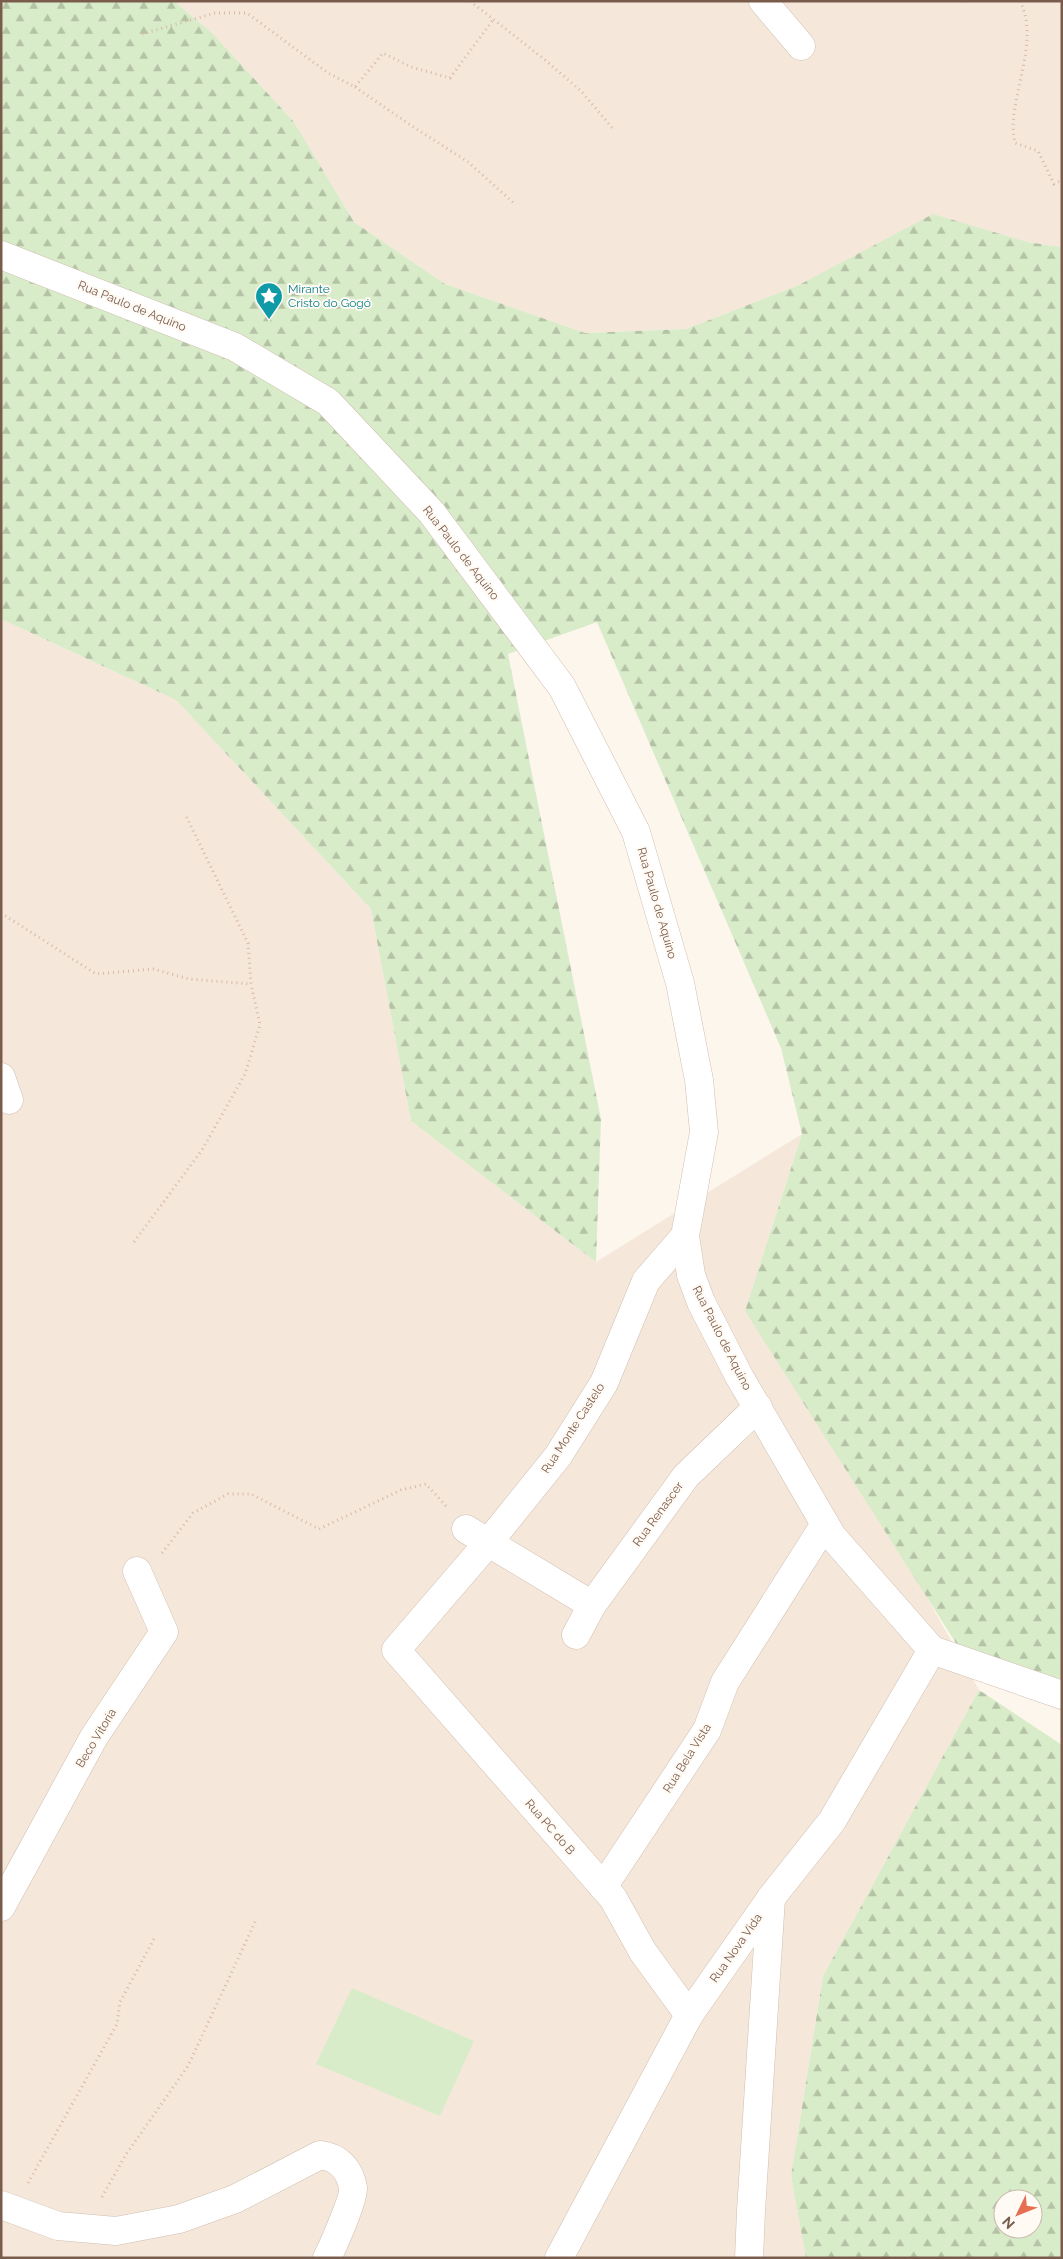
<svg xmlns="http://www.w3.org/2000/svg" width="1063" height="2259" font-family="Raleway,sans-serif">
  <style>
    .residential { fill: #f5e8da }
    .forest { fill: url(#forest-firs); fill-rule: evenodd }
    .park { fill: #d8ecc9 }
    .lines { fill: none; stroke-linecap: round; stroke-linejoin: round }
    .street-casing { stroke: #d1beb0; stroke-width: 29 }
    .path { stroke: #d9b8a5; stroke-width: 3; stroke-dasharray: 1 4; stroke-linecap: butt }
    .street { stroke: #fff; stroke-width: 28 }
    .labels { text-anchor: middle; stroke-width: 4; stroke-linejoin: round; paint-order: stroke }
    .culture-label { font-size: 12px; fill: #0d838f; stroke: #fffaf3; text-anchor: start }
    .street-label { font-size: 12px; fill: #7a5c4d; stroke: #fffaf3 }
  </style>
  <defs>
    <pattern id="forest-firs" width="22" height="20" patternUnits="userSpaceOnUse" patternTransform="scale(1.25)"><rect width="22" height="20" fill="#d8ecc9"/><path d="M5 1l3.5 6h-7zM16 11l3.5 6h-7z" fill="#b4c2a5"/></pattern>
  </defs>
  <rect width="100%" height="100%" fill="#fdf6ec"/>
  <g class="residential">
    <polygon points="174,1 1062,1 1062,247 1027,242 799,285 686,329 585,333 445,284 354,222 294,122 212,33"/>
    <polygon points="1,619 176,700 371,909 411,1121 596,1262 802,1134 745,1311 913,1573 979,1690 823,1976 791,2176 806,2258 1,2258"/>
  </g>
  <g class="forest">
    <polygon points="1,1 174,1 212,33 294,122 354,222 445,284 585,333 686,329 799,285 933,214 1027,242 1062,247 1062,1695 968,1662 745,1311 802,1134 781,1048 597,622 508,654 601,1119 596,1262 411,1121 371,909 176,700 1,619"/>
    <path d="M979,1690L1062,1745V2258H806L791,2176L823,1976ZM1003,2199H1033V2229H1003Z"/>
  </g>
  <polygon class="park" points="352,1988 474,2041 440,2116 316,2064"/>
  <g class="lines">
    <g class="street-casing">
      <g id="street">
        <polyline points="763,1 801,46"/>
        <polyline points="1,255 235,347 328,402 432,513 562,687 636,832 680,983 699,1080 704,1132 685,1236 691,1275 701,1302 739,1376 832,1536 932,1650 1062,1695"/>
        <polyline points="1,1077 9,1100"/>
        <polyline points="685,1236 646,1281 604,1383 558,1456 488,1543 396,1650 613,1898 643,1952 689,2015"/>
        <polyline points="466,1529 592,1605"/>
        <polyline points="576,1635 592,1605 686,1476 758,1407"/>
        <polyline points="603,1887 707,1730 725,1682 825,1524"/>
        <polyline points="1,1907 94,1737 164,1632 137,1571"/>
        <path d="M1,2205L58,2226L116,2231L179,2219L235,2199L320,2155C338,2157 350,2169 353,2188C354,2199 333,2246 327,2258"/>
        <polyline points="559,2258 689,2015 771,1898 832,1821 932,1650"/>
        <polyline points="749,2258 751,2211 771,1898"/>
      </g>
    </g>
    <g class="path">
      <polyline points="470,1 544,59 581,91 614,130"/>
      <polyline points="966,1 970,1"/>
      <path d="M1020,1C1042,45 1005,101 1015,143L1038,151L1054,184L1062,180"/>
      <polyline points="142,34 215,13 247,13 328,73 355,87 383,53 411,67 450,78 493,20"/>
      <polyline points="355,87 412,126 468,162 516,205"/>
      <polyline points="1,913 96,974 153,969 189,979 251,984 248,943 185,814"/>
      <polyline points="134,1242 202,1150 245,1074 260,1025 251,984"/>
      <polyline points="162,1553 193,1513 228,1494 251,1494 319,1529 401,1490 426,1484 446,1506"/>
      <polyline points="28,2183 117,2024 120,2002 155,1937"/>
      <polyline points="102,2197 125,2156 188,2066 256,1920"/>
    </g>
    <use href="#street" class="street"/>
  </g>
  <defs>
    <g id="sight-pin" transform="scale(1.4375)"><path d="M0 17L-7.5 6A9.5 9.5 0 1 1 7.5 6Z" fill="#0f9aa8" stroke="#fffaf3"/><path d="M0-6L1.8-2.2L6-1.7L2.9 1.2L3.7 5.4L0 3.3L-3.7 5.4L-2.9 1.2L-6-1.7L-1.8-2.2Z" fill="#fff"/></g>
  </defs>
  <g fill-rule="evenodd">
    <use href="#sight-pin" x="269" y="296"/>
  </g>
  <g class="labels">
    <g class="culture-label">
      <text x="288" y="293">Mirante<tspan x="288" dy="14">Cristo do Gogó</tspan></text>
    </g>
    <g class="street-label">
      <text transform="translate(132 306) rotate(22)" y="4">Rua Paulo de Aquino</text>
      <text transform="translate(461 553) rotate(52)" y="4">Rua Paulo de Aquino</text>
      <text transform="translate(657 903) rotate(74)" y="4">Rua Paulo de Aquino</text>
      <text transform="translate(722 1338) rotate(63)" y="4">Rua Paulo de Aquino</text>
      <text transform="translate(573 1428) rotate(-57)" y="4">Rua Monte Castelo</text>
      <text transform="translate(658 1514) rotate(-54)" y="4">Rua Renascer</text>
      <text transform="translate(96 1738) rotate(-59)" y="4">Beco Vitoria</text>
      <text transform="translate(687 1758) rotate(-58)" y="4">Rua Bela Vista</text>
      <text transform="translate(550 1827) rotate(49)" y="4">Rua PC do B</text>
      <text transform="translate(736 1948) rotate(-55)" y="4">Rua Nova Vida</text>
    </g>
  </g>
  <rect width="1063" height="2259" fill="none" stroke="#7a5c4d" stroke-width="5"/>
  <g transform="translate(1018 2214) rotate(227)"><circle r="24" fill="#fffaf3" stroke="#cabbb1"/>
  <path d="M0-4L9 19L0 12L-9 19Z" fill="#e76f51"/>
  <text y="-8" font-size="14" font-weight="bold" text-anchor="middle" fill="#7a5c4d">N</text>
  </g>
</svg>
